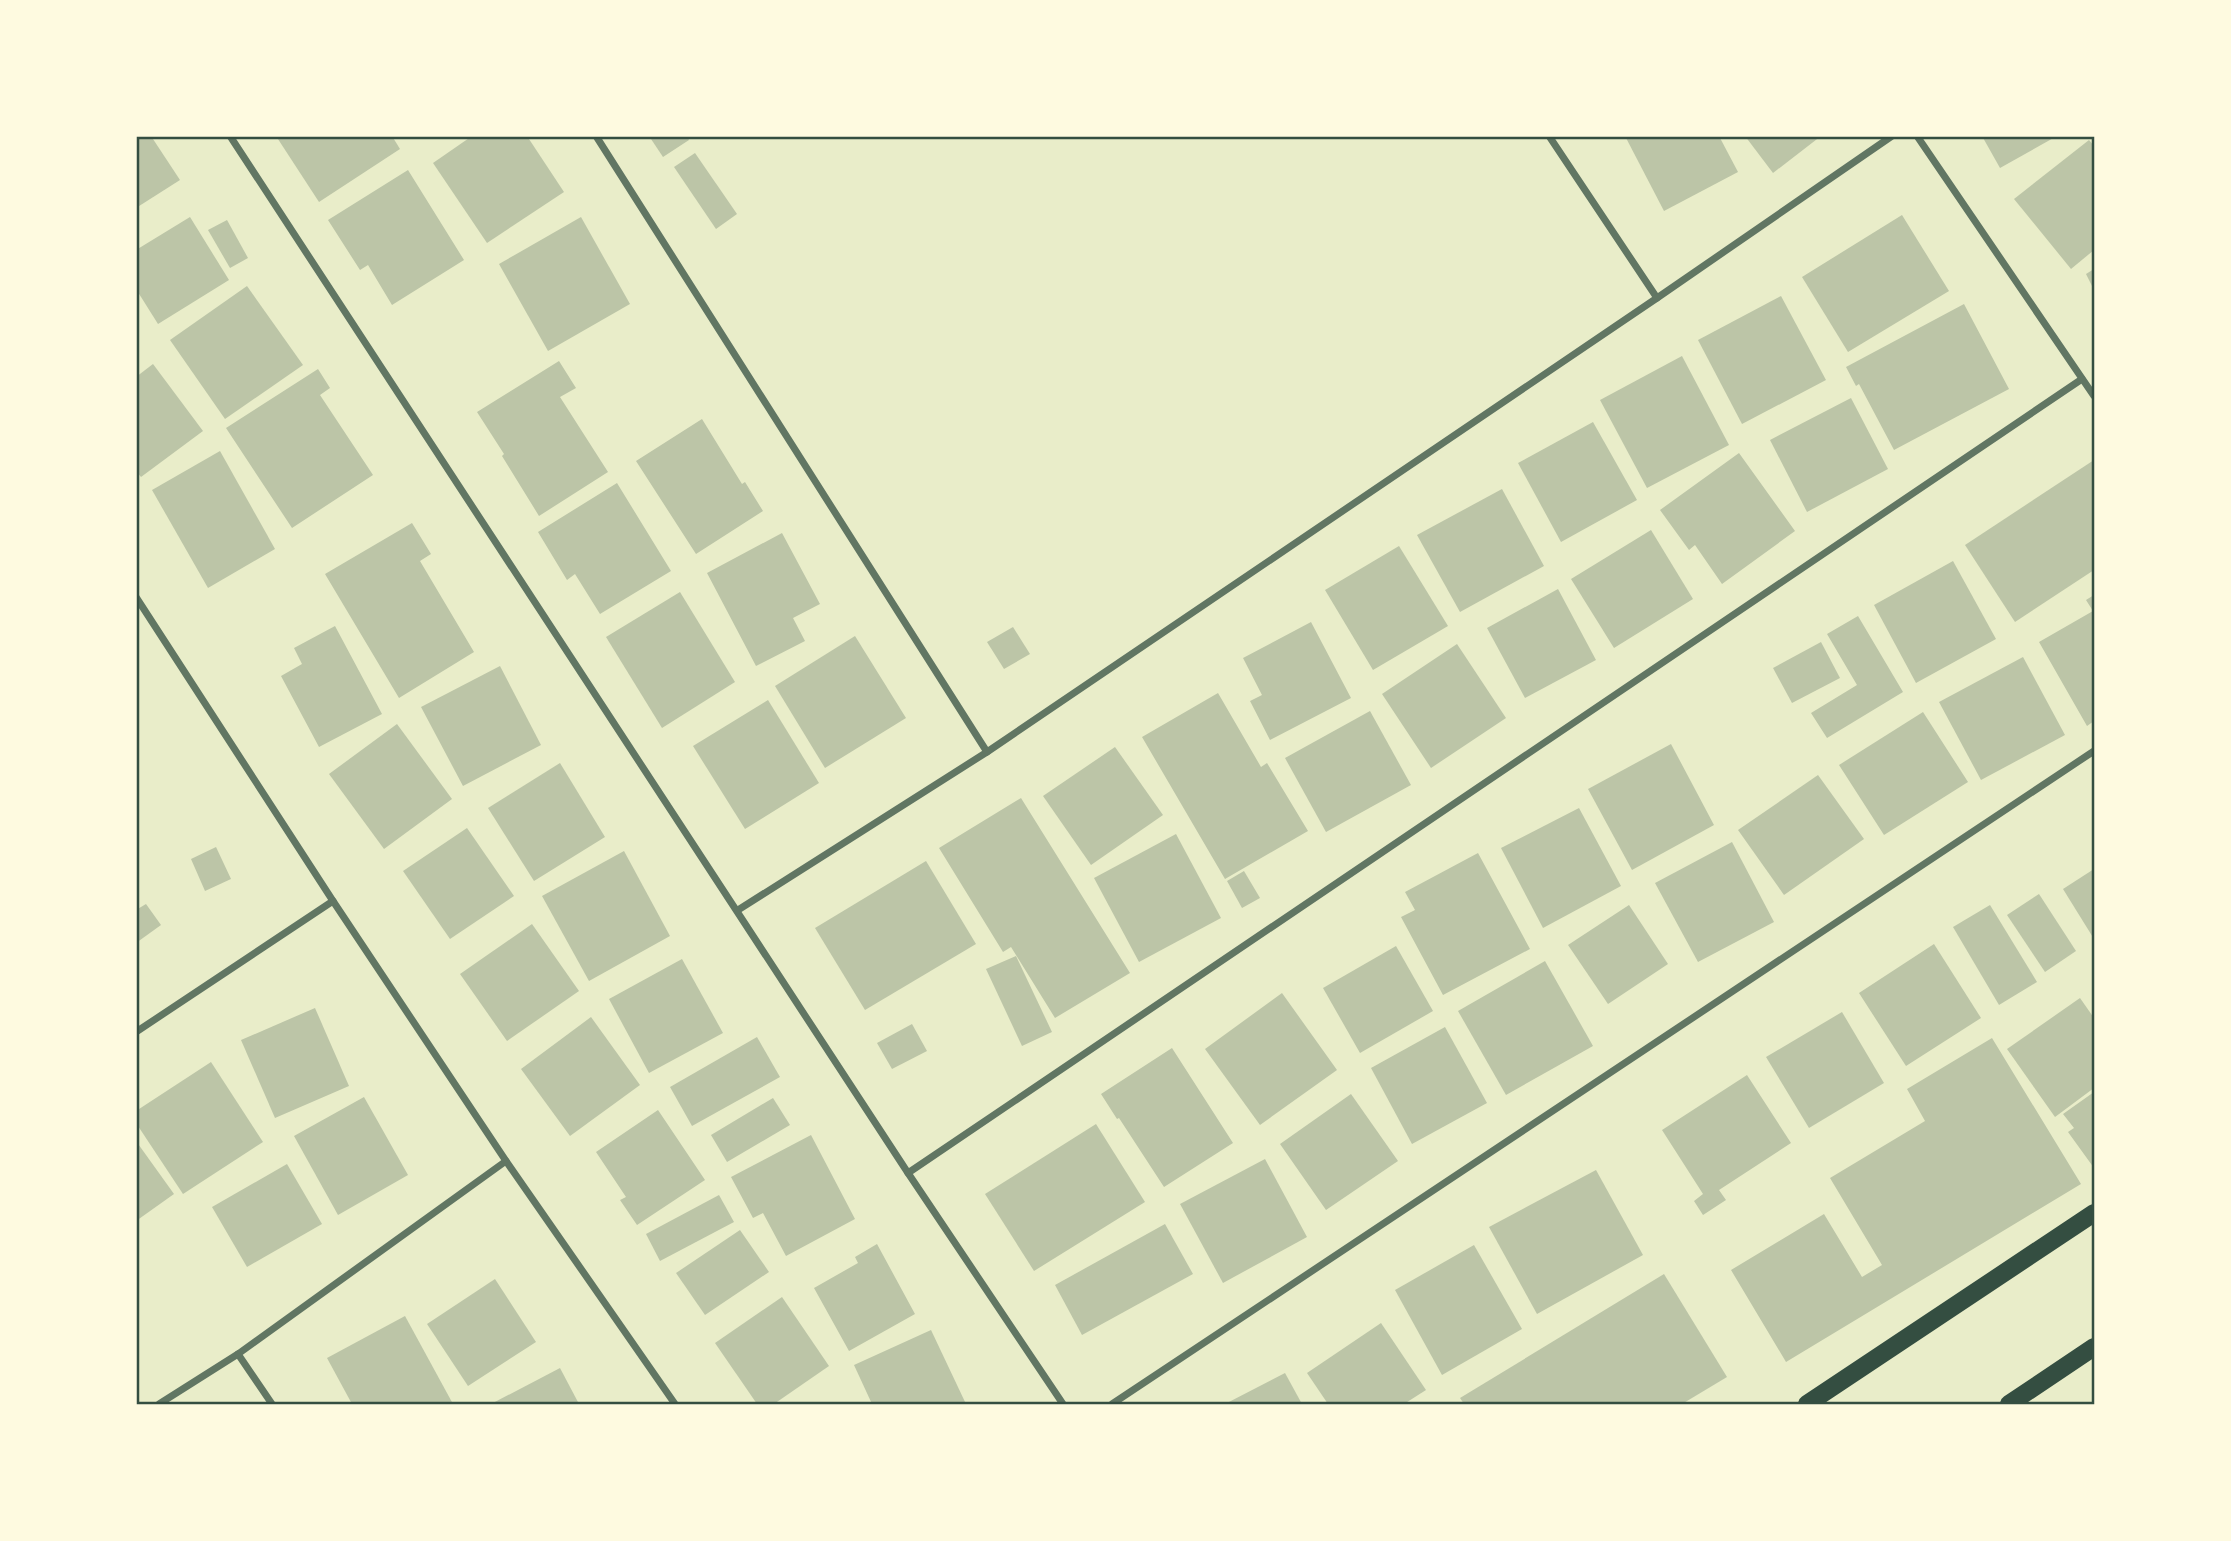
<svg xmlns="http://www.w3.org/2000/svg" width="2231" height="1541" font-family="Lora,serif">
  <style>
    .building { fill: #bcc5a7 }
    .lines { fill: none; stroke-linecap: round; stroke-linejoin: round }
    .minor { stroke: #617663; stroke-width: 7 }
    .primary { stroke: #344e41; stroke-width: 18 }
    .neatline { fill: none; stroke: #344e41; stroke-width: 2.5 }
  </style>
  <rect width="100%" height="100%" fill="#e9edc9"/>
  <g class="building">
    <polygon points="136,136 151,136 180,180 136,208"/>
    <polygon points="276,136 392,136 400,149 319,202"/>
    <polygon points="472,136 527,136 564,192 487,243 433,163"/>
    <polygon points="649,136 687,136 689,140 663,157"/>
    <polygon points="1625,136 1719,136 1738,172 1664,211"/>
    <polygon points="1745,136 1821,136 1773,173"/>
    <polygon points="1982,136 2057,136 2000,168"/>
    <polygon points="2089,140 2094,146 2094,250 2071,269 2014,199"/>
    <polygon points="695,153 737,214 716,229 674,167"/>
    <polygon points="408,170 464,260 392,305 368,265 360,270 328,220"/>
    <polygon points="1902,215 1949,291 1848,352 1802,277"/>
    <polygon points="190,217 229,280 158,324 136,289 136,250"/>
    <polygon points="581,217 630,304 548,351 499,264"/>
    <polygon points="227,220 248,258 230,268 208,230"/>
    <polygon points="2094,269 2094,290 2086,274"/>
    <polygon points="247,286 303,365 225,419 170,340"/>
    <polygon points="1781,296 1826,380 1742,424 1698,340"/>
    <polygon points="1964,304 2009,389 1894,450 1859,384 1856,386 1846,367"/>
    <polygon points="1682,356 1729,445 1647,488 1600,400"/>
    <polygon points="559,361 576,388 560,397 608,472 539,516 502,456 504,454 477,412"/>
    <polygon points="153,364 203,431 141,477 136,471 136,377"/>
    <polygon points="318,369 330,388 320,395 373,475 292,528 226,428"/>
    <polygon points="1851,398 1888,469 1807,512 1770,440"/>
    <polygon points="702,419 742,484 745,482 763,511 696,554 636,461"/>
    <polygon points="1593,422 1637,500 1561,542 1518,463"/>
    <polygon points="220,451 275,549 208,588 152,490"/>
    <polygon points="1739,453 1795,531 1722,584 1695,545 1689,550 1660,510"/>
    <polygon points="2094,460 2094,570 2015,622 1965,545"/>
    <polygon points="617,483 671,571 600,614 575,574 567,580 538,532"/>
    <polygon points="1502,489 1544,566 1460,612 1417,535"/>
    <polygon points="412,523 431,554 420,561 474,652 399,698 325,574"/>
    <polygon points="1651,530 1693,599 1614,648 1571,579"/>
    <polygon points="782,533 820,604 793,618 805,641 756,666 707,573"/>
    <polygon points="1399,546 1448,626 1373,670 1325,590"/>
    <polygon points="1953,561 1996,639 1916,683 1874,605"/>
    <polygon points="1558,589 1596,660 1525,698 1487,628"/>
    <polygon points="680,592 735,682 662,728 606,637"/>
    <polygon points="2094,595 2094,721 2087,726 2039,642 2093,611 2086,600"/>
    <polygon points="1858,616 1903,692 1827,738 1811,713 1857,685 1827,634"/>
    <polygon points="1311,622 1351,698 1270,740 1250,701 1262,695 1243,658"/>
    <polygon points="335,626 382,714 319,747 281,676 302,664 294,648"/>
    <polygon points="1013,627 1030,654 1004,669 987,642"/>
    <polygon points="855,636 906,718 825,768 775,686"/>
    <polygon points="1821,642 1840,678 1792,703 1773,668"/>
    <polygon points="1457,644 1506,718 1431,768 1382,694"/>
    <polygon points="2023,657 2065,735 1981,780 1939,702"/>
    <polygon points="500,666 541,745 463,786 421,707"/>
    <polygon points="1218,693 1261,767 1267,763 1308,831 1225,879 1142,737"/>
    <polygon points="768,700 819,783 745,829 693,746"/>
    <polygon points="1370,711 1411,785 1326,832 1285,758"/>
    <polygon points="1923,712 1968,782 1884,835 1839,765"/>
    <polygon points="397,724 452,799 384,849 329,774"/>
    <polygon points="1671,744 1714,825 1632,870 1588,789"/>
    <polygon points="1115,747 1163,815 1091,865 1043,796"/>
    <polygon points="560,763 605,837 534,881 488,808"/>
    <polygon points="1818,775 1864,839 1784,895 1738,830"/>
    <polygon points="1021,798 1130,973 1055,1018 1011,947 1003,952 939,848"/>
    <polygon points="1579,808 1621,886 1543,928 1501,848"/>
    <polygon points="467,828 514,896 450,939 403,871"/>
    <polygon points="1176,834 1221,918 1139,962 1094,878"/>
    <polygon points="1732,842 1774,922 1698,962 1655,883"/>
    <polygon points="216,847 231,879 205,891 191,859"/>
    <polygon points="624,851 670,936 589,981 542,896"/>
    <polygon points="1478,853 1530,949 1443,995 1401,917 1415,910 1405,892"/>
    <polygon points="926,861 976,944 865,1010 815,928"/>
    <polygon points="2094,869 2094,939 2063,889"/>
    <polygon points="1244,871 1260,898 1242,908 1227,881"/>
    <polygon points="2039,894 2076,951 2045,972 2007,915"/>
    <polygon points="146,904 161,925 136,943 136,910"/>
    <polygon points="1629,905 1668,964 1608,1004 1568,945"/>
    <polygon points="1990,905 2037,982 1999,1005 1953,927"/>
    <polygon points="532,924 579,991 507,1041 460,974"/>
    <polygon points="1934,944 1981,1018 1906,1066 1859,993"/>
    <polygon points="1396,946 1433,1011 1360,1053 1323,988"/>
    <polygon points="1016,956 1052,1032 1022,1046 986,969"/>
    <polygon points="682,959 723,1033 649,1073 609,999"/>
    <polygon points="1545,961 1593,1046 1506,1095 1458,1011"/>
    <polygon points="1282,993 1337,1070 1260,1125 1205,1049"/>
    <polygon points="2080,998 2094,1018 2094,1088 2055,1117 2007,1049"/>
    <polygon points="315,1008 349,1086 275,1118 241,1040"/>
    <polygon points="1842,1012 1884,1083 1809,1128 1766,1057"/>
    <polygon points="591,1017 640,1085 570,1136 521,1069"/>
    <polygon points="912,1024 927,1051 892,1069 877,1043"/>
    <polygon points="1445,1027 1487,1103 1412,1144 1371,1068"/>
    <polygon points="757,1037 780,1077 692,1126 670,1087"/>
    <polygon points="1992,1038 2081,1184 1786,1362 1731,1270 1824,1214 1862,1277 1882,1265 1830,1178 1925,1121 1907,1089"/>
    <polygon points="1172,1048 1233,1143 1164,1187 1119,1118 1117,1119 1101,1094"/>
    <polygon points="211,1062 263,1142 183,1194 136,1123 136,1111"/>
    <polygon points="1747,1075 1791,1143 1719,1190 1726,1200 1703,1215 1694,1201 1703,1194 1662,1130"/>
    <polygon points="2094,1092 2094,1168 2068,1132 2074,1128 2063,1114"/>
    <polygon points="1351,1094 1398,1161 1326,1210 1280,1144"/>
    <polygon points="364,1097 408,1175 338,1215 294,1136"/>
    <polygon points="773,1098 790,1125 727,1162 711,1135"/>
    <polygon points="658,1110 705,1180 637,1225 620,1200 626,1197 596,1152"/>
    <polygon points="1096,1124 1145,1202 1034,1271 985,1194"/>
    <polygon points="811,1135 855,1219 786,1256 763,1213 753,1218 731,1177"/>
    <polygon points="136,1141 174,1194 136,1221"/>
    <polygon points="1265,1159 1307,1237 1223,1283 1180,1204"/>
    <polygon points="287,1164 322,1224 247,1267 212,1207"/>
    <polygon points="1596,1170 1643,1255 1537,1314 1489,1227"/>
    <polygon points="719,1195 734,1222 660,1261 646,1234"/>
    <polygon points="1165,1224 1193,1274 1082,1335 1055,1285"/>
    <polygon points="740,1230 769,1272 705,1315 676,1273"/>
    <polygon points="877,1244 915,1314 849,1351 814,1288 858,1263 855,1257"/>
    <polygon points="1474,1245 1522,1329 1442,1375 1395,1290"/>
    <polygon points="1664,1274 1727,1377 1682,1404 1464,1404 1460,1398"/>
    <polygon points="495,1279 536,1342 468,1386 427,1324"/>
    <polygon points="782,1297 829,1366 774,1404 757,1404 715,1343"/>
    <polygon points="405,1316 453,1404 352,1404 327,1358"/>
    <polygon points="1381,1323 1426,1390 1404,1404 1328,1404 1307,1373"/>
    <polygon points="931,1330 966,1404 872,1404 854,1365"/>
    <polygon points="560,1368 579,1404 491,1404"/>
    <polygon points="1285,1373 1302,1404 1225,1404"/>
  </g>
  <g class="lines">
    <g class="minor">
      <polyline points="230,136 908,1173 1063,1404"/>
      <polyline points="596,136 987,752"/>
      <polyline points="1549,136 1657,298"/>
      <polyline points="1917,136 2094,396"/>
      <polyline points="136,597 333,901 506,1161 675,1404"/>
      <polyline points="738,910 987,752 1657,298 1892,136"/>
      <polyline points="136,1032 333,901"/>
      <polyline points="908,1173 2082,379"/>
      <polyline points="238,1354 272,1404"/>
      <polyline points="159,1404 238,1354 506,1161"/>
      <polyline points="1112,1404 2094,751"/>
    </g>
    <g class="primary">
      <polyline points="1807,1404 2094,1213"/>
      <polyline points="2009,1404 2094,1347"/>
    </g>
  </g>
  <rect width="2231" height="1541" fill="none" stroke="#fefae0" stroke-width="276"/>
  <rect x="138" y="138" width="1955" height="1265" class="neatline"/>
</svg>
